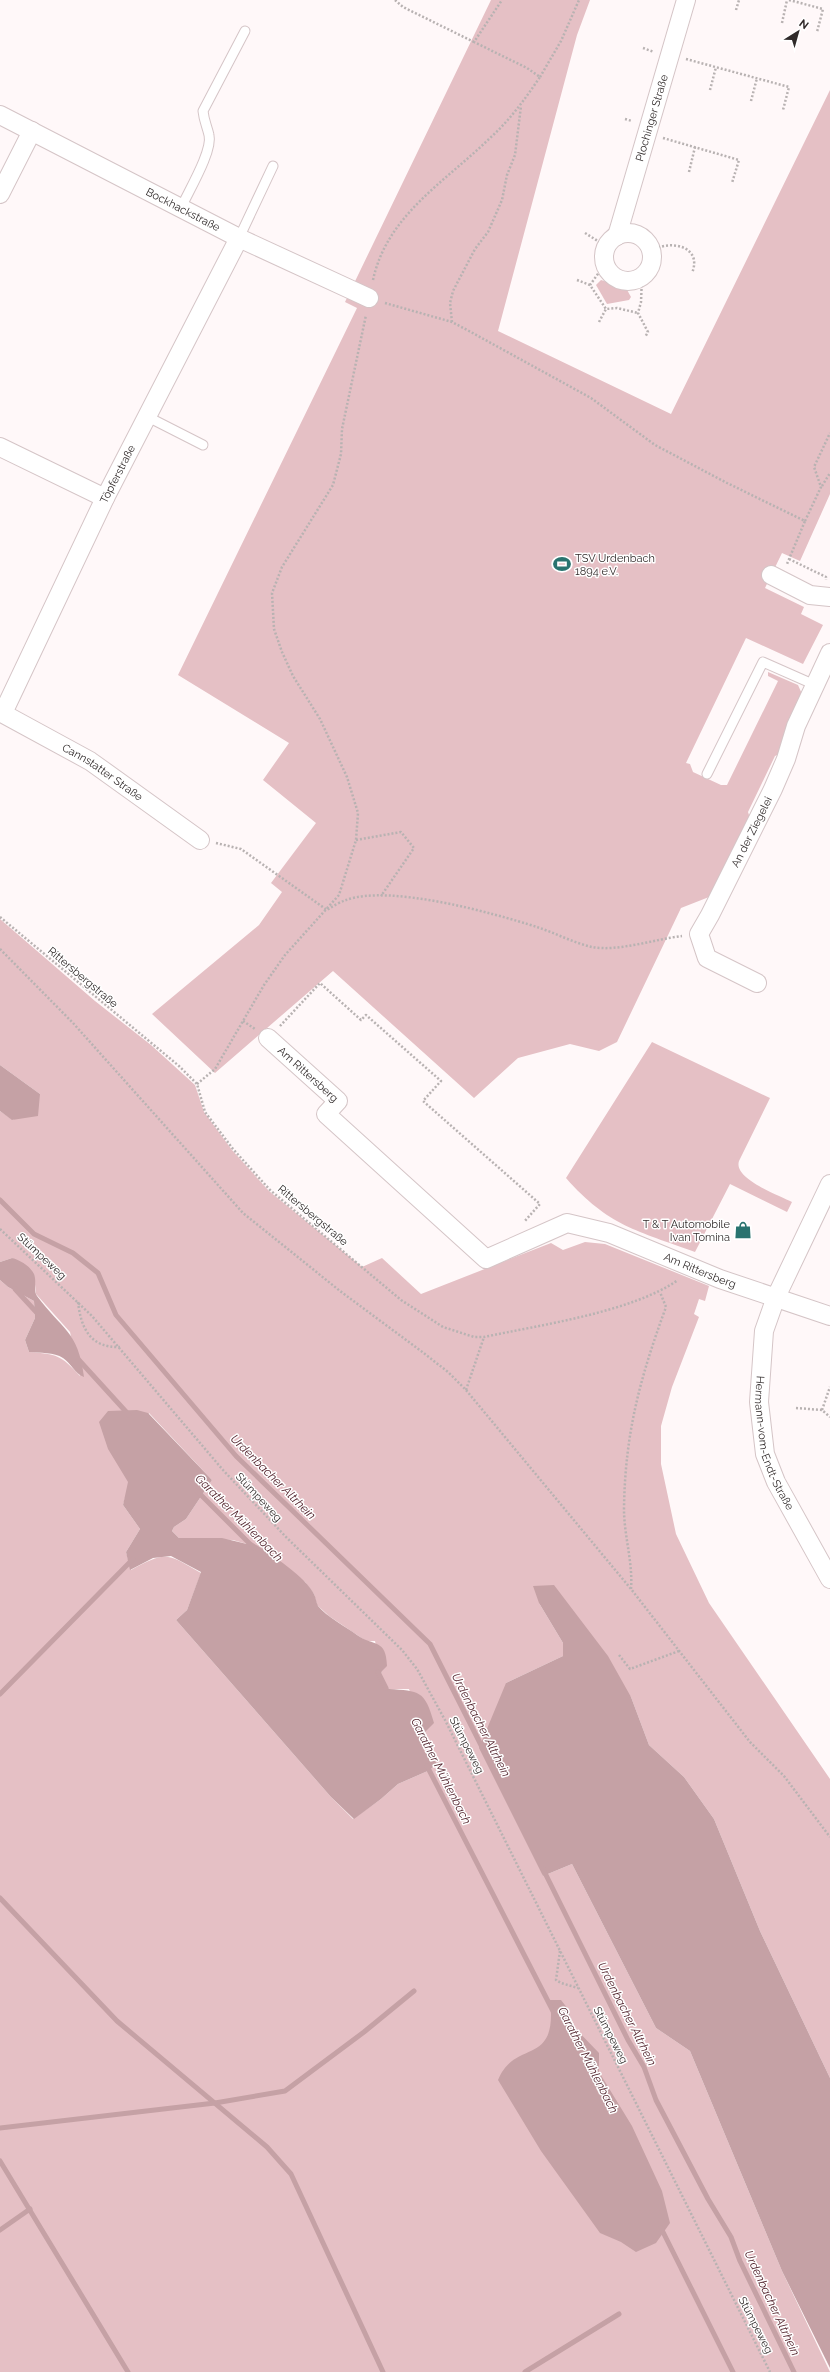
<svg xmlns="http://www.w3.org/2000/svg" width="830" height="2372" font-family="Raleway,sans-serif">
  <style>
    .green { fill: #e5c0c5; fill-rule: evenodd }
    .water { fill: #c5a1a5 }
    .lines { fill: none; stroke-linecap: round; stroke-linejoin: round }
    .stream { stroke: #c5a1a5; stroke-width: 5 }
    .lane-casing { stroke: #d5c5c7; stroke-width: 11 }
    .street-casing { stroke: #d5c5c7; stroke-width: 20 }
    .path { stroke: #b8b2b2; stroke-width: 2.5; stroke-dasharray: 2 2; stroke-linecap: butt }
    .lane { stroke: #fff; stroke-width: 9 }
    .street { stroke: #fff; stroke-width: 18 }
    .labels { text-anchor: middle; stroke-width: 3; stroke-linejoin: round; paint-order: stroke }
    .street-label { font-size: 11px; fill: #302a2a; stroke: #fff }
    .poi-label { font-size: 11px; fill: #302a2a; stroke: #fff; text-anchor: start }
    .water-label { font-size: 12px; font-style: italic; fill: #4f1f29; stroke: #fff }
  </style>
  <rect width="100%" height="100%" fill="#fff8f9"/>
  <g class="green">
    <polygon points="491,0 590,0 577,35 498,331 671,414 830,90 830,494 800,561 782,553 765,588 804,607 801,614 823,625 803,664 746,638 686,763 690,764 693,772 721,785 727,785 778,681 768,676 768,672 798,685 802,694 782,753 775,756 748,812 750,818 709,897 681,908 617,1042 599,1051 570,1044 518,1058 474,1098 333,971 215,1073 152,1014 259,925 282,892 271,883 316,823 263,780 289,743 178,675 357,308 345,302"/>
    <polygon points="601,280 626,288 631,297 629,300 607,304 596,285"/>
    <path d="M0,919L95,1001L151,1045L195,1085L204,1112L232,1150L269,1191L362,1267L382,1258L421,1294L551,1243L563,1250L585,1242L605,1244L709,1286L705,1301L699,1299L694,1314L699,1317L672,1387L661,1426V1464L676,1534L709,1603L830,1779V2078L760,1931L714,1819L684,1777L649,1745L631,1697L539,1603L563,1643V1656L506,1683L543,1876L572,1864L656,2028L690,2051L782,2271L830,2372H0V1280L8,1287L34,1301L35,1318L25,1340L29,1352C57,1354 61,1355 80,1376L70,1332L36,1294L34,1275L12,1258L0,1262V1111L13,1120L40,1094L0,1065ZM149,1413L212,1480L186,1519L174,1527L172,1531L179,1538L233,1540L247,1544L305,1582L314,1594L317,1605L329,1616L366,1641H375L382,1671L380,1678L389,1689H409L424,1733V1751L437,1763L430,1770L398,1784L381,1799L353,1819L331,1797L176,1620L187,1610L201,1573C166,1553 167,1551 131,1570L126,1552L140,1529L123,1505Z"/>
    <path d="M652,1042L770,1098L739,1161C733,1179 779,1195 792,1202L787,1212L730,1184L695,1252C638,1231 608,1226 566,1178Z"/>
  </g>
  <g class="water">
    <polygon points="0,1065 40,1094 38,1116 12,1120 0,1111"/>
    <path d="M12,1258C20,1260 30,1266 34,1274C37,1281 33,1290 37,1296C62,1330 78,1330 84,1377C75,1374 71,1363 63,1358C54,1352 40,1353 29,1352L25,1340L35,1318L34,1301L8,1287L0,1280V1262Z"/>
    <path d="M137,1410L148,1413L212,1480L186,1519L174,1527L172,1531L179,1538H222L247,1544L251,1542C267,1551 306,1577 314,1594C316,1598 316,1602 318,1606C326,1616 346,1627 357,1635C374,1647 386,1638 387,1666L382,1671L380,1678L389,1689C419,1691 425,1690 434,1723L424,1733V1751L437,1763L430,1770L398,1784L381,1799L354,1819L331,1797L176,1620L187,1610L201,1572L171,1556L153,1558L130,1570L126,1552L140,1529L123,1505L128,1482L108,1449L99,1422L108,1411Z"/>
    <polygon points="554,1585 608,1656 631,1697 649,1745 684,1777 714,1819 760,1931 830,2078 830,2368 782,2271 690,2051 656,2028 572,1864 543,1876 479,1748 506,1683 563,1656 563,1643 539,1603 533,1586"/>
    <path d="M550,2000H561L568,2009L573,2026L599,2053V2072L632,2126L662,2191L670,2223L656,2243L636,2252L621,2242L600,2233L541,2151L498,2080C515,2038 558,2068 550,2000Z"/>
  </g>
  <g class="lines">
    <g class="stream">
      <polyline points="0,1200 34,1234 73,1253 98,1273 116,1315 236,1456 430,1644 483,1749"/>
      <polyline points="15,1289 38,1314"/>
      <polyline points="78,1359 129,1415"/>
      <polyline points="197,1491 254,1548"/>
      <polyline points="378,1672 386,1688"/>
      <polyline points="0,1694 133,1559"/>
      <polyline points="427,1766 553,2011"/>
      <polyline points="543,1869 628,2040 644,2067 656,2100 708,2199 731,2237 740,2261 794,2372"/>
      <polyline points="0,1898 117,2021 267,2147 291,2174 383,2372"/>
      <polyline points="0,2128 215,2103 285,2091 364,2032 414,1991"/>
      <polyline points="0,2161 128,2372"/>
      <polyline points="661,2228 733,2372"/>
      <polyline points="0,2230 30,2209"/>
      <polyline points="525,2372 619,2314"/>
    </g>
    <g class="lane-casing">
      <g id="lane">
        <path d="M181,208C188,192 213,151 209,135C207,126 204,121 203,111L245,31"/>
        <polyline points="239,238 273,166"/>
        <polyline points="146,416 203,445"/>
        <polyline points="707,774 763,662 815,685"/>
      </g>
    </g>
    <g class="street-casing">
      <g id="street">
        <path id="s1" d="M0,115L239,238L369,298"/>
        <polyline points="0,194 32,131"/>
        <circle cx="628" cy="257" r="24"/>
        <path id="s2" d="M617,236L686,0"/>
        <polyline points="0,447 105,498"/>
        <polyline points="771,575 810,595 830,597"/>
        <path id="s3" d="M0,712L90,761L200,840"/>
        <path id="s4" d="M3,713L105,498L239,238"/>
        <path id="s5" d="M757,983L707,958L699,934L710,915L773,789L786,759L796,726L830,653"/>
        <path id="s6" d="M268,1038L338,1101L326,1114L486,1259L567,1223L609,1233L720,1279L830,1316"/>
        <path id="s7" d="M830,1184L776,1297L764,1331L759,1402L765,1454L776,1482L830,1579"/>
      </g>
    </g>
    <g class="path">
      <polyline points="395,0 403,7 474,42"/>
      <polyline points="789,0 823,9 817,32"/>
      <polyline points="736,10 739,0"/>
      <polyline points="782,23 787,0"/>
      <polyline points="643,48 654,52"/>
      <polyline points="686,59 789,87 783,110"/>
      <polyline points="540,77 561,41 579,0"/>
      <polyline points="710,90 716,67"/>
      <polyline points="751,101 757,78"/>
      <polyline points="625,119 632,121"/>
      <polyline points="663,138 739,160 732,183"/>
      <polyline points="689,172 695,147"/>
      <polyline points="585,233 601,243"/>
      <path d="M651,251C670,239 703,246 692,273"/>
      <polyline points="605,264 590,285 606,309 617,308 638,313"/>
      <polyline points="642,277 641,302 638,313 648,332 645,337"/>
      <path d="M373,280C387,215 445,182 490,138C510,120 525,99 540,77L527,68L474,42L502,0"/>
      <polyline points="577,280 590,285"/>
      <polyline points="385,303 452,322 469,331 591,398 655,445 727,483 805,521 787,564"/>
      <polyline points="452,322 450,303 453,291 475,249 488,232 502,200 507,175 515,155 521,106"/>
      <polyline points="599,322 606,309"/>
      <polyline points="822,486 830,473"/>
      <polyline points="805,521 821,487 814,467 830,433"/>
      <polyline points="789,559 826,577 826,580"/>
      <polyline points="356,840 401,832 414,848 381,896"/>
      <path d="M216,843L241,849L327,910C333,906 340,902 346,900C390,884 493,913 537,927C555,933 574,943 592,947C617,952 656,939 682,936"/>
      <path d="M0,917L179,1066L197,1084L205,1112L233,1149L270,1190L401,1300L443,1327L474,1337H484C540,1325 632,1312 678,1280"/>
      <polyline points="0,949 73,1023 243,1213 340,1291 421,1351 448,1372 466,1390 631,1589 750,1742 784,1776 830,1837"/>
      <polyline points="243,1021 255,1029"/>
      <polyline points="280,1026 320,983 361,1020 366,1015 441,1081 423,1101 540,1204 524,1222"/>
      <polyline points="197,1084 215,1069 264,985 285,955 339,895 356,840 358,813 347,777 320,719 293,676 282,652 274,629 272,593 282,567 333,485 341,454 342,429 366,315"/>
      <polyline points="0,1229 92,1316 223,1470 286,1537 402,1650 417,1669 445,1720 770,2372"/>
      <path d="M78,1302C81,1328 90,1348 120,1347"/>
      <polyline points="466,1390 484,1337"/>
      <polyline points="796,1408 822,1410 830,1417"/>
      <polyline points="822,1410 830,1387"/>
      <path d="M631,1589C633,1562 624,1536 624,1509C625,1433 640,1378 666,1307L660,1292"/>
      <polyline points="619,1655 630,1669 679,1651"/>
      <polyline points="560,1951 556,1980 561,1983 578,1988"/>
    </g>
    <use href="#lane" class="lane"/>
    <use href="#street" class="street"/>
  </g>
  <defs>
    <g id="stadium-bare" transform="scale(1.38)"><path d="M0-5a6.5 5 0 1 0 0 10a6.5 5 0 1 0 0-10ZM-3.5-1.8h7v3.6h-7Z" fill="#29736f" stroke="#fff" stroke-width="2.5" paint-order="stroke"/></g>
    <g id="shop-bare" transform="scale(1.38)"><path d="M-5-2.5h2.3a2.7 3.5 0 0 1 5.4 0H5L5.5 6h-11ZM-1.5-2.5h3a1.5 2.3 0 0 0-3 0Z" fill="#29736f" stroke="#fff" stroke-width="2.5" paint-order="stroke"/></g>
  </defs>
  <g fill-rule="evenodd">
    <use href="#stadium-bare" x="562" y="564"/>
    <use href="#shop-bare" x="743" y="1230"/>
  </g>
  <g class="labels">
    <g class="street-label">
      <text dy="4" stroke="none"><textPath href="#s2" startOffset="123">Plochinger Straße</textPath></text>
      <text dy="4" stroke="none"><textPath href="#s1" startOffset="206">Bockhackstraße</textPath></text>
      <text dy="4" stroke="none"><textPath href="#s4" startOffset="265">Töpferstraße</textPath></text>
      <text dy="4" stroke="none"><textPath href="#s3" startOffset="119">Cannstatter Straße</textPath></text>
      <text dy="4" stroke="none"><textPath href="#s5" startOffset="196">An der Ziegelei</textPath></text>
      <text transform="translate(83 977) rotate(40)" y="4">Rittersbergstraße</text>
      <text dy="4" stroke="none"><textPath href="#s6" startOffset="54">Am Rittersberg</textPath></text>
      <text transform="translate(313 1215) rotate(40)" y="4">Rittersbergstraße</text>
      <text transform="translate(42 1256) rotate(43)" y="4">Stümpeweg</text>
      <text dy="4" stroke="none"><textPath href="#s6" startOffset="558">Am Rittersberg</textPath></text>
      <text dy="4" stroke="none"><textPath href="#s7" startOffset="276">Hermann-vom-Endt-Straße</textPath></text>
      <text transform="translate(259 1497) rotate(47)" y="4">Stümpeweg</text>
      <text transform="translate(467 1745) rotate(63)" y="4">Stümpeweg</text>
      <text transform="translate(611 2035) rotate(63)" y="4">Stümpeweg</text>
      <text transform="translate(756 2325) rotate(63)" y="4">Stümpeweg</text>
    </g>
    <g class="poi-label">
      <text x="575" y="562">TSV Urdenbach<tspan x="575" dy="13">1894 e.V.</tspan></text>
      <text x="730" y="1228" text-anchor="end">T &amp; T Automobile<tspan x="730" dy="13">Ivan Tomina</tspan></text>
    </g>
    <g class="water-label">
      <text transform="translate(273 1477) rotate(45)" y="4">Urdenbacher Altrhein</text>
      <text transform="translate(239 1518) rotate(45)" y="4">Garather Mühlenbach</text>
      <text transform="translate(481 1725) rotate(63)" y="4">Urdenbacher Altrhein</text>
      <text transform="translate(441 1771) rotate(63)" y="4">Garather Mühlenbach</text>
      <text transform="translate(627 2014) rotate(63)" y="4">Urdenbacher Altrhein</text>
      <text transform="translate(588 2060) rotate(63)" y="4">Garather Mühlenbach</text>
      <text transform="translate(772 2303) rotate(65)" y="4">Urdenbacher Altrhein</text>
    </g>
  </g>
  <g transform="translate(798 32) rotate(37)" stroke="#ffffff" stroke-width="3" paint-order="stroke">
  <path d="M0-3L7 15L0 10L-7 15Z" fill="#302a2a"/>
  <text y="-6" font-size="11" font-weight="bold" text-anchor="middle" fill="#302a2a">N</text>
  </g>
</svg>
